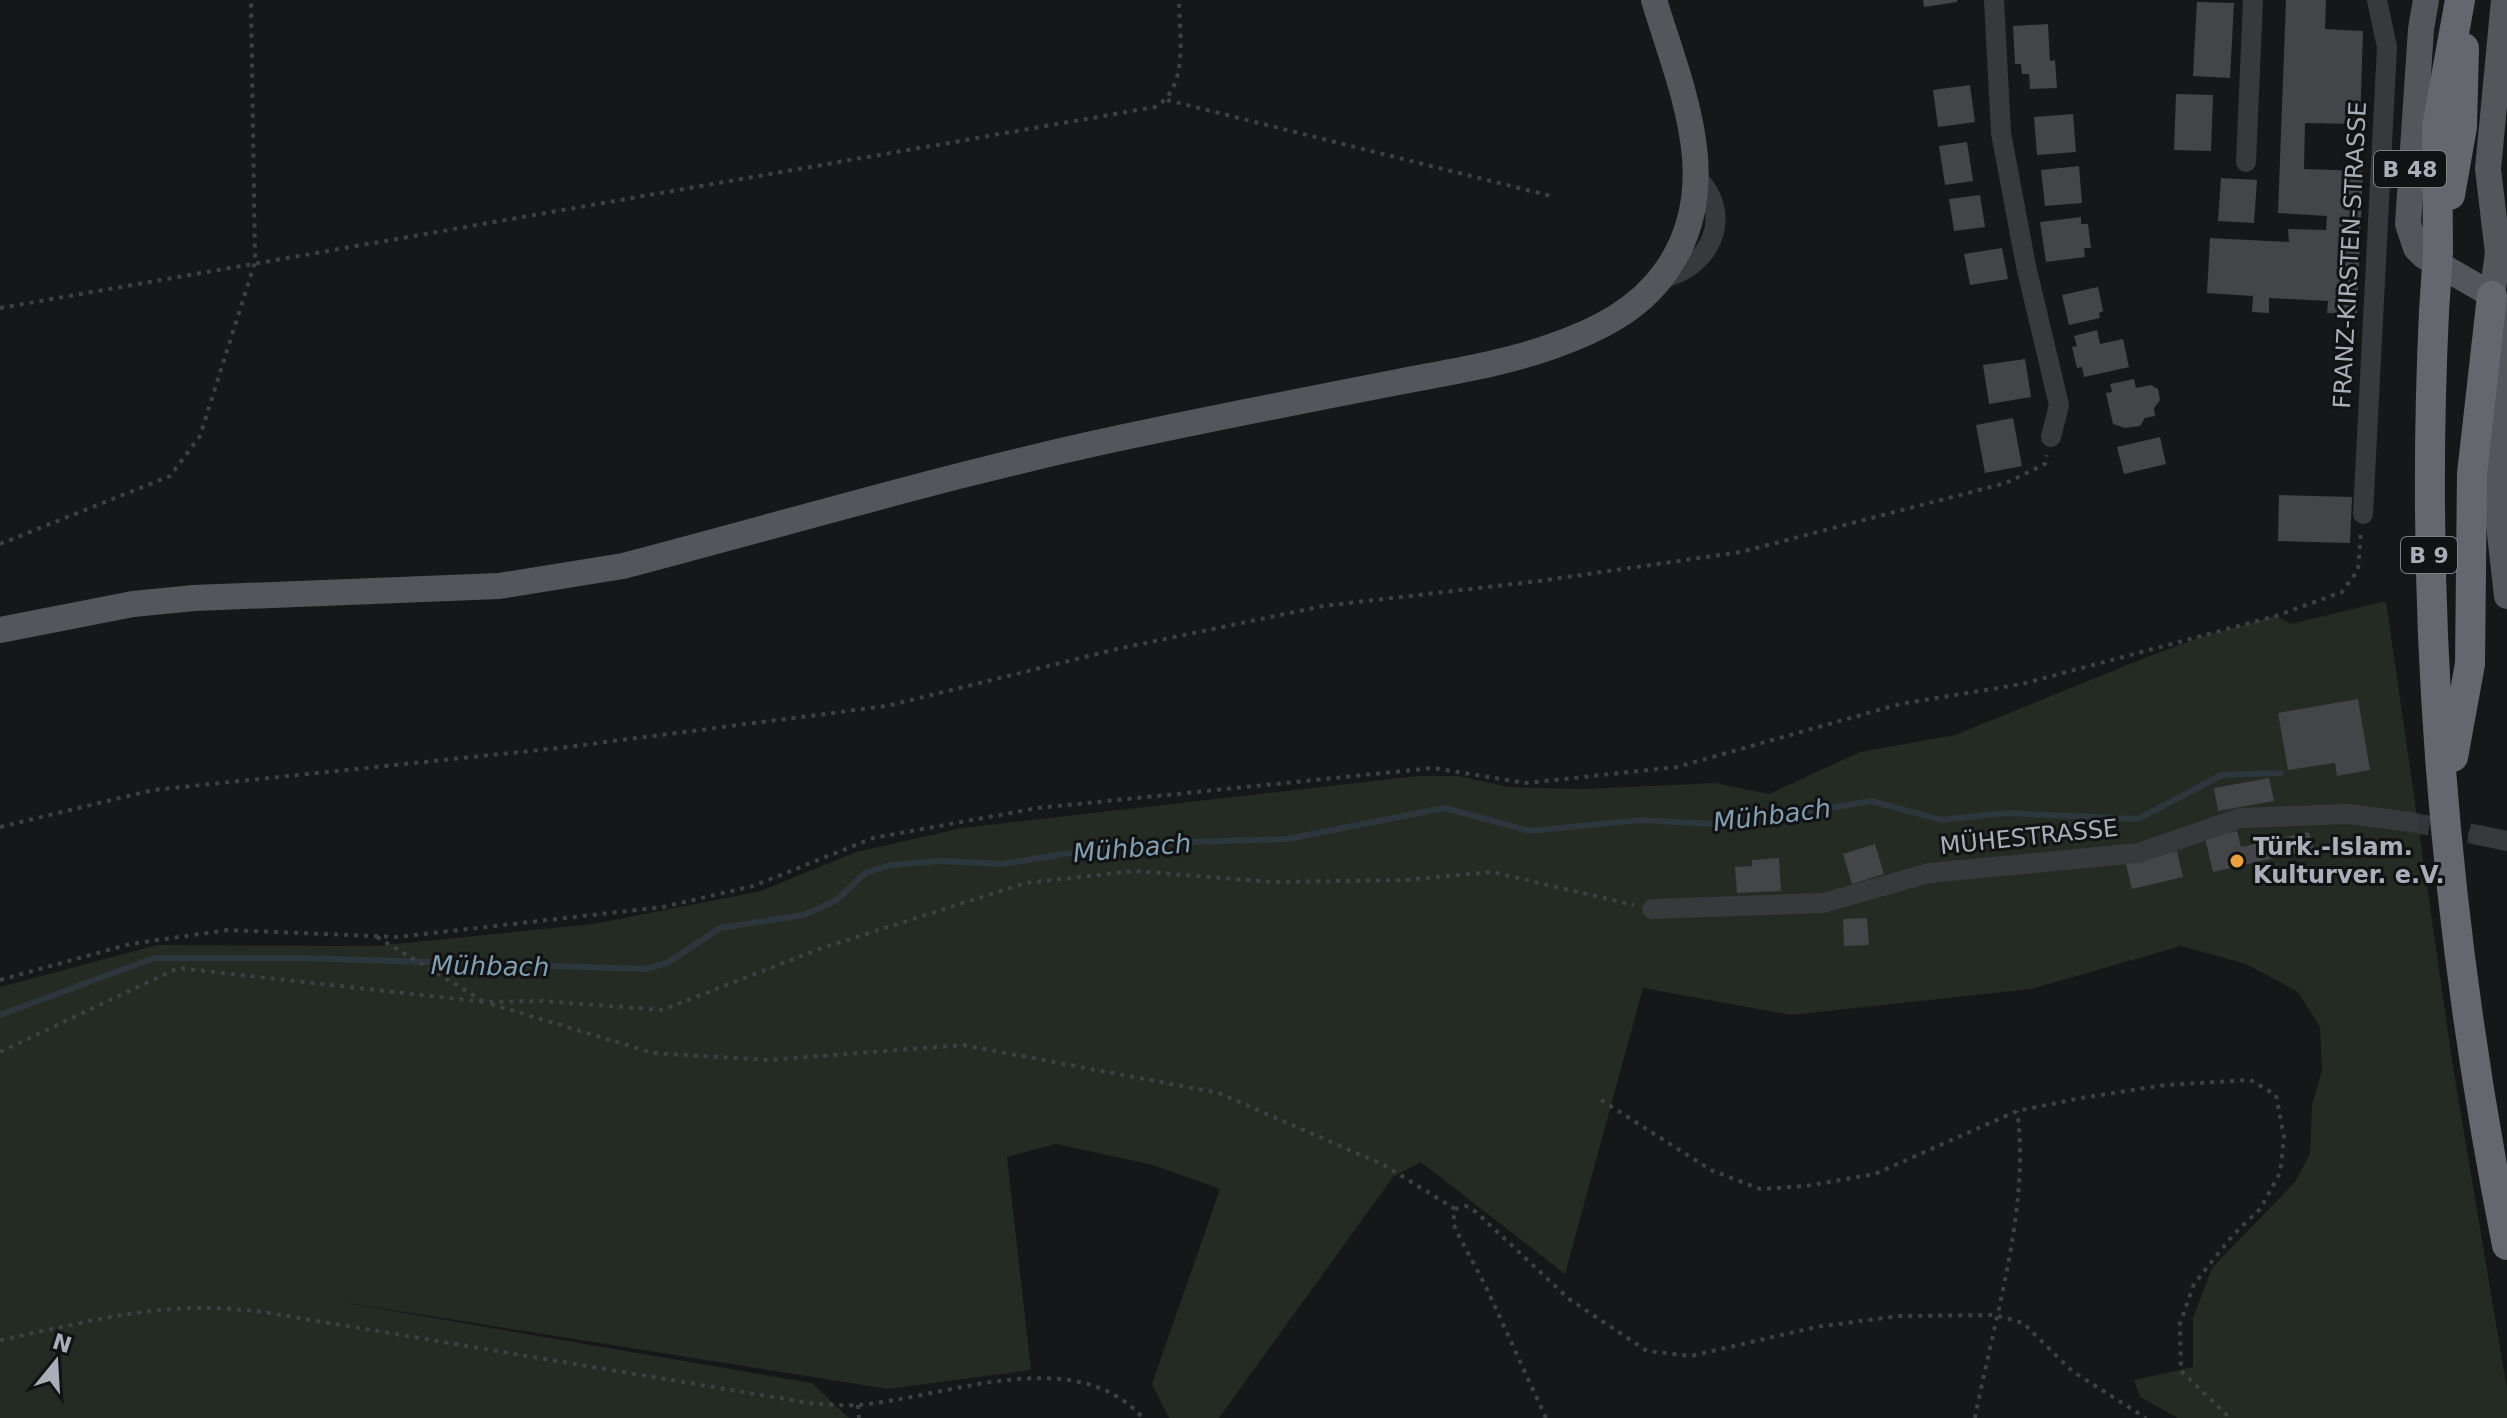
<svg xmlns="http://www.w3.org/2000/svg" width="2507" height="1418" font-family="'DejaVu Sans',sans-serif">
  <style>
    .green { fill: #232b23 }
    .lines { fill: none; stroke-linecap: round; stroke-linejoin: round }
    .stream { stroke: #2d363c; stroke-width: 6 }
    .building { fill: #434548 }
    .minor-tunnel { stroke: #333538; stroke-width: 20; stroke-dasharray: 20 10; stroke-linecap: butt }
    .path { stroke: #3e4044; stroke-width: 4; stroke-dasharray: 4 6; stroke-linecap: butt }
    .minor { stroke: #38393d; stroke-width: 20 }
    .major { stroke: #54565c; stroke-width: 26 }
    .highway { stroke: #64676e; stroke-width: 30 }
    .highway-bridge { stroke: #64676e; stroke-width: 30 }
    .poi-dot { fill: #eaa13d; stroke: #111213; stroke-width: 3 }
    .labels { text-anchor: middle; stroke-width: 6; stroke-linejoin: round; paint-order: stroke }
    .shield { fill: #111213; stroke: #7b8086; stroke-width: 2 }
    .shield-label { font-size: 22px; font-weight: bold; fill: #a9afb8 }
    .street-label { font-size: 24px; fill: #a9afb8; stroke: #111213 }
    .poi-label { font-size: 24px; font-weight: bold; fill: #a9afb8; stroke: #111213; text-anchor: start }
    .water-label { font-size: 26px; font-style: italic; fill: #829fb1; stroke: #111213 }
  </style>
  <rect width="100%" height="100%" fill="#161718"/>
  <polygon class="green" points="2386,601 2453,1067 2507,1389 2507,1418 2178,1418 2140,1397 2134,1380 2193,1367 2193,1318 2212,1268 2295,1182 2310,1154 2312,1105 2322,1070 2320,1027 2298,992 2246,964 2181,946 2031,989 1791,1015 1643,988 1565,1274 1421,1162 1393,1177 1219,1418 1169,1418 1152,1384 1220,1189 1153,1165 1056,1144 1007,1157 1031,1370 888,1389 329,1300 812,1383 849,1418 0,1418 0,987 157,945 375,946 593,924 761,891 856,852 962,828 1417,776 1458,776 1509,787 1584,789 1715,783 1769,794 1860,752 1955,735 2147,657 2204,636 2276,616 2290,624"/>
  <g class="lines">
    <polyline class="stream" points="0,1015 154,958 304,958 646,969 667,963 720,928 804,915 837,900 865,873 890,865 940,861 1003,864 1125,844 1287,839 1444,808 1530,831 1640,820 1731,825 1871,801 1942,820 2005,813 2138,819 2222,775 2281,773"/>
  </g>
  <g class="building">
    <polygon points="1923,0 1957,0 1957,2 1924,7"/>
    <polygon points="2286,0 2326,0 2325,29 2363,31 2360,124 2305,123 2304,169 2363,171 2357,314 2327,313 2328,301 2269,298 2269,313 2252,312 2253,296 2207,293 2210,238 2289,242 2288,229 2326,230 2327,216 2278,213"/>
    <polygon points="2197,2 2234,3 2230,78 2193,76"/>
    <polygon points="2048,24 2050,61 2055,60 2057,88 2030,89 2029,74 2022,74 2021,64 2015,64 2013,26"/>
    <polygon points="1970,85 1975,122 1938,127 1933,90"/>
    <polygon points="2176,94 2213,95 2211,151 2174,150"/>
    <polygon points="2073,114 2076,152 2037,155 2034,117"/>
    <polygon points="1967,142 1973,181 1945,185 1939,146"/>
    <polygon points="2079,166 2082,203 2045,206 2041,170"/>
    <polygon points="2221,178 2257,180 2254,223 2218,221"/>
    <polygon points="1980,195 1985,227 1954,231 1949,199"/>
    <polygon points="2081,217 2081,224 2088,224 2091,248 2084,248 2085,257 2046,262 2040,222"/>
    <polygon points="2002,248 2008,279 1970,285 1964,254"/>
    <polygon points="2098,287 2103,311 2099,313 2100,318 2069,325 2062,295"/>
    <polygon points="2097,330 2100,344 2123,339 2129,367 2084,377 2082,367 2077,368 2072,347 2077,346 2074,336"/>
    <polygon points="2025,359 2031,397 1989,404 1983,365"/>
    <polygon points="2134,379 2136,388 2151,385 2158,389 2160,400 2154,408 2155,416 2145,418 2140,426 2125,428 2113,424 2106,393 2112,392 2110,384"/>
    <polygon points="2013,418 2022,466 1985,473 1976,425"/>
    <polygon points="2160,437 2166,464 2124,474 2117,447"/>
    <polygon points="2279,495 2352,497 2350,543 2278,541"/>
    <polygon points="2358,699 2370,770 2337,776 2335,763 2288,770 2278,713"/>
    <polygon points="2269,778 2274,801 2218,811 2214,788"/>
    <polygon points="2237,831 2241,847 2309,832 2314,849 2213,872 2205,838"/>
    <polygon points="1875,844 1884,874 1852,884 1843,854"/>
    <polygon points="2177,851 2183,877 2132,889 2126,864"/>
    <polygon points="1779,858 1781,891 1737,893 1735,867 1752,866 1752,860"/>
    <polygon points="1867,918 1869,945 1844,946 1843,919"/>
  </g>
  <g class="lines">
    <polyline class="minor-tunnel" points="2410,822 2478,835"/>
    <g class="path">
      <polyline points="1167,100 1555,197"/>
      <path d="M0,308L1155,107C1190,87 1179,34 1179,0"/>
      <polyline points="0,544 170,476 200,436 255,262 251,0"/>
      <polyline points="0,827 153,790 559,748 887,706 1117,649 1323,606 1539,581 1741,552 2006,483 2045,464 2047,455"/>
      <polyline points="377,937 483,1001"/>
      <polyline points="0,980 130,944 228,930 397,937 663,907 753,886 873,838 1038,808 1433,768 1526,783 1677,767 1900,704 2022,684 2276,616 2342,592 2358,570 2361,531"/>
      <polyline points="491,1004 653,1053 768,1060 963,1045 1219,1093 1384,1165 1455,1209"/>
      <polyline points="0,1052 178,968 484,1002 544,1001 662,1010 822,948 1026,883 1134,871 1272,882 1406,880 1492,872 1634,905"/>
      <polyline points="1601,1100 1711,1170 1760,1189 1806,1186 1875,1174 2017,1111 2081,1098 2165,1085 2250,1080 2276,1095 2284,1137 2280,1173 2260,1209 2233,1235 2194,1284 2180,1324 2181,1371 2230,1418"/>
      <path d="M0,1340C100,1320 164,1298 269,1313L815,1404C829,1404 844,1406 858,1405C946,1398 1074,1341 1143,1418"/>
      <polyline points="858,1405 859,1418"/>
      <polyline points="1546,1418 1485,1285 1458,1234 1453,1223 1455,1209 1466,1206 1476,1212 1569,1299 1647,1351 1691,1356 1816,1327 1899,1316 1995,1315 2023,1323 2072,1371 2146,1418"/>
      <path d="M1975,1418C1993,1324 2031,1205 2017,1111"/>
    </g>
    <g class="minor">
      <polyline points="1994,0 2001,133 2026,266 2059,405 2051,437"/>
      <polyline points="2246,162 2253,0"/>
      <path d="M1662,278C1709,269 1735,216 1698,179"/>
      <polyline points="2363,514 2387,47 2377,0"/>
      <polyline points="2478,835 2507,841"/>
      <polyline points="1652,909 1823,903 1929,873 2139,853 2240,818 2349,814 2410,822"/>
    </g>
    <g class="major">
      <polyline points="2426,0 2421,29 2408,224 2416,248 2424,256 2487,292 2502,317 2496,498 2507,596"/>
      <polyline points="2492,296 2498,253 2488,169 2504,0"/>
      <path d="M0,630L133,604L194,598L499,586L623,566C799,520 975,467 1153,431C1234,414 1316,398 1398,382C1449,372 1503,364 1553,346C1596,331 1639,310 1666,271C1726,186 1681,89 1654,0"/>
    </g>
    <g class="highway">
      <polyline points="2450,195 2462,127 2464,48"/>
      <polyline points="2438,251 2437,127 2460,0"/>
      <path d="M2434,312C2419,624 2446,939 2507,1245"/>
      <polyline points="2453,757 2470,664 2472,474 2492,296"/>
    </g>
    <polyline class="highway-bridge" points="2434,312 2438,251"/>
  </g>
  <circle class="poi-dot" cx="2237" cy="861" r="8"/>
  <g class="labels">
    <g class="shield">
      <rect x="2374" y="151" width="72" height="36" rx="6"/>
      <rect x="2401" y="537" width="56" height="36" rx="6"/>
    </g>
    <g class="shield-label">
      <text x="2410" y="177">B 48</text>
      <text x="2429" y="563">B 9</text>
    </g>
    <g class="street-label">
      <text transform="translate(2350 255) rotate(-87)" y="8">FRANZ-KIRSTEN-STRASSE</text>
      <text transform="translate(2029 837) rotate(-6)" y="8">MÜHESTRASSE</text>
    </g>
    <g class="poi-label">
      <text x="2253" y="855">Türk.-Islam.<tspan x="2253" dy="28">Kulturver. e.V.</tspan></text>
    </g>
    <g class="water-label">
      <text transform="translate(1772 815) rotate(-7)" y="9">Mühbach</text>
      <text transform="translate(1132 848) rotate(-5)" y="9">Mühbach</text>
      <text transform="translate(490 966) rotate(1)" y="9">Mühbach</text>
    </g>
  </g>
  <g transform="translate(56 1362) rotate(18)" stroke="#111213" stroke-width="6" paint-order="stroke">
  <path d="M0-6L14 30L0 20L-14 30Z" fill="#a9afb8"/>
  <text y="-12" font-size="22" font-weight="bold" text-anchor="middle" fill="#a9afb8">N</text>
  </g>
</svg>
